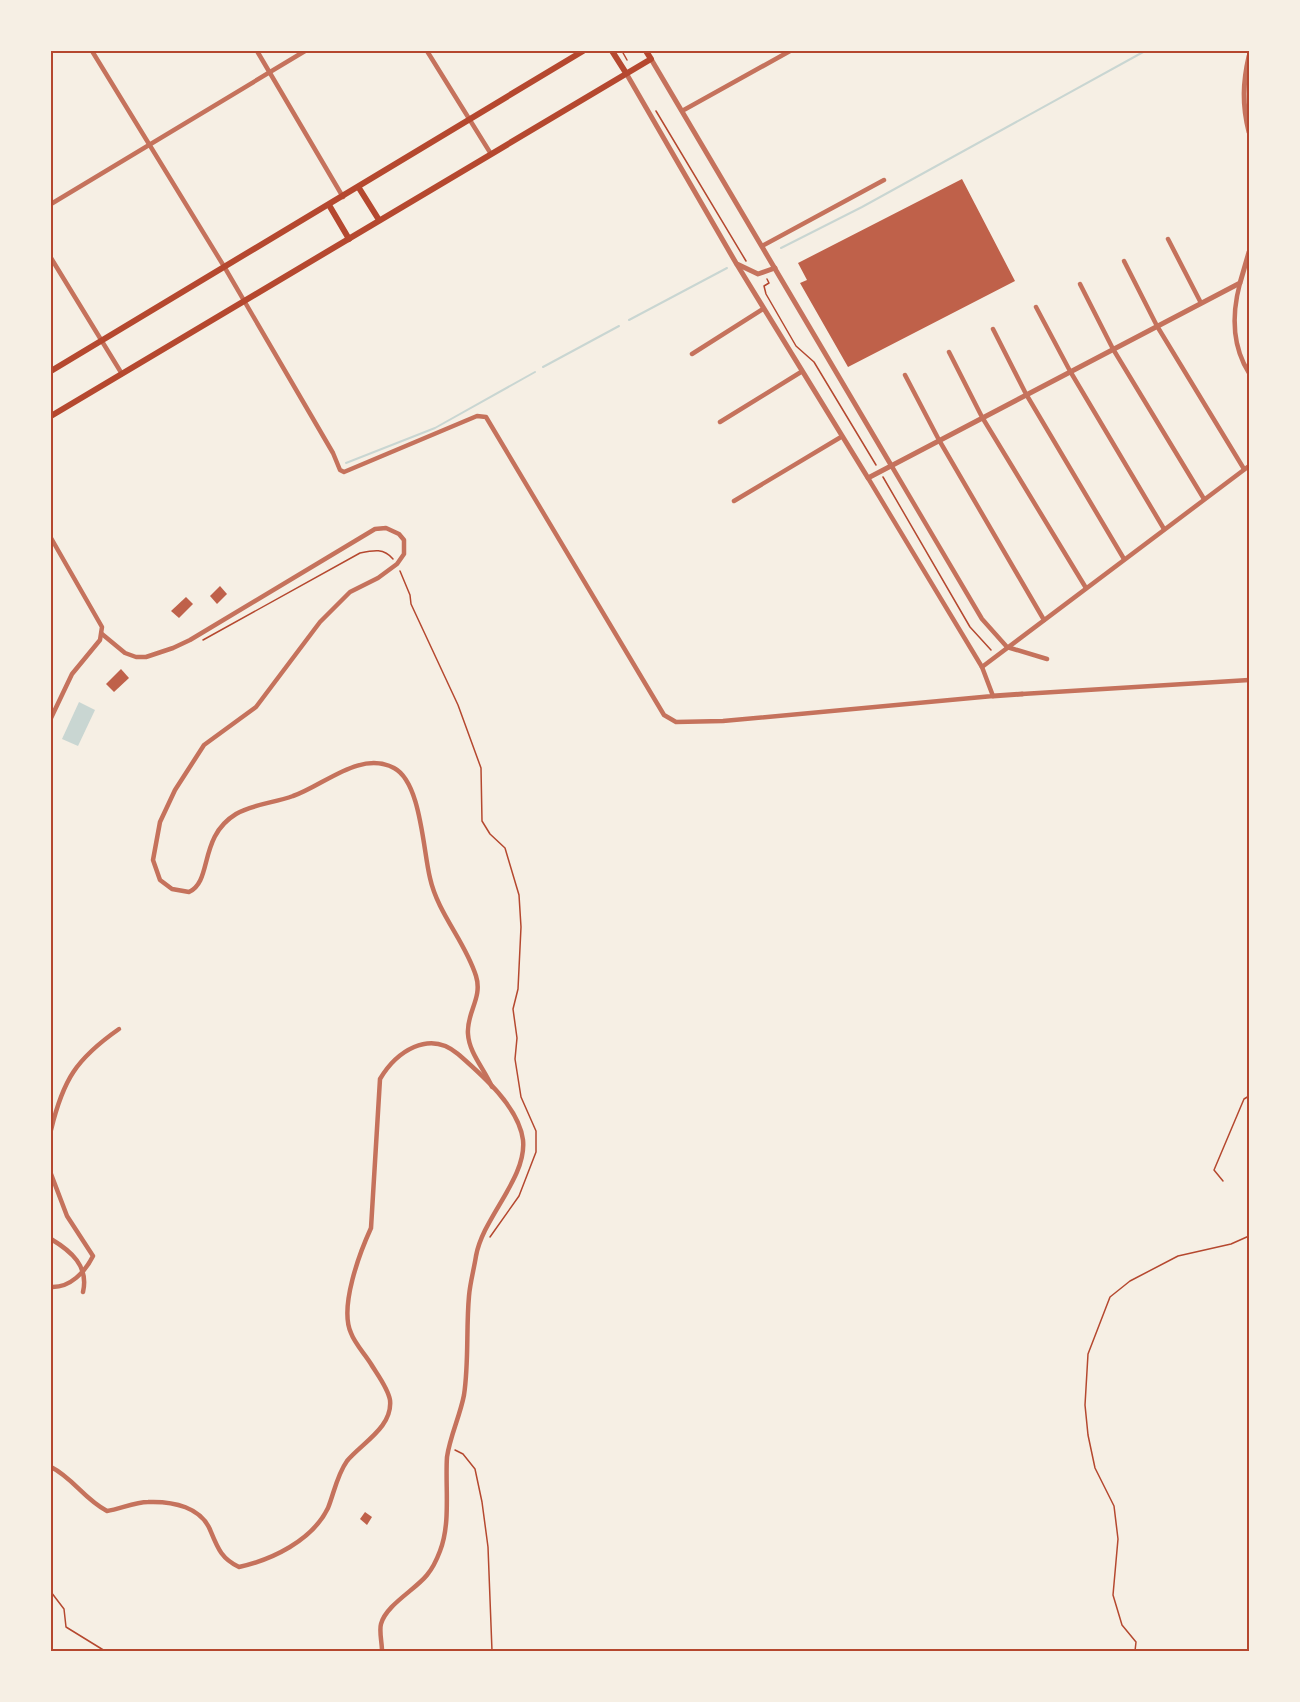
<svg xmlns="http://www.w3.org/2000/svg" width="1300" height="1702" font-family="Jost,sans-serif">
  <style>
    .water { fill: #c9d6d2 }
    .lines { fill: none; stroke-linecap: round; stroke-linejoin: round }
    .stream { stroke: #c9d6d2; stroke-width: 2 }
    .building { fill: #bf614a }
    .path { stroke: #b5482f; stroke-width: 1.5 }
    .minor { stroke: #c5725c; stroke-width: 4.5 }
    .tertiary { stroke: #c5725c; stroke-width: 5 }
    .secondary { stroke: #b5482f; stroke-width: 6 }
    .neatline { fill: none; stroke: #b5482f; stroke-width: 2 }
  </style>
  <rect width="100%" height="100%" fill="#f6efe4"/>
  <polygon class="water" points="79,702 95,710 78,746 62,739"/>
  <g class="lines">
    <g class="stream">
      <polyline points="781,248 862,207 1145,51"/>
      <polyline points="629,320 727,268"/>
      <polyline points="543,367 619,326"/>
      <polyline points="346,463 435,428 535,372"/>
    </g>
  </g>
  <g class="building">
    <polygon points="962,179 1015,281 848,367 800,283 807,280 798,263"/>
    <polygon points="220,586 227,594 217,604 210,596"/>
    <polygon points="186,597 193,604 179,618 171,611"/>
    <polygon points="121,669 129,678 114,692 106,684"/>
    <polygon points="365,1512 372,1517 367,1525 360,1519"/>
  </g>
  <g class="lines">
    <g class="path">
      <polyline points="622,51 627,60"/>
      <polyline points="656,111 746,261"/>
      <polyline points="767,279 769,283 764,286 766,294 796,346 814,362 876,465"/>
      <polyline points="883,477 970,627 991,650"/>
      <polyline points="400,571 410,595 411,604 458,705 481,768 482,821 490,834 505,848 519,895 521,927 518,989 513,1009 517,1038 515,1059 521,1097 536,1131 536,1152 519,1196 490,1237"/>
      <path d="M203,640L360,553C374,550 384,548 393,559"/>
      <polyline points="1223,1181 1214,1170 1244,1099 1249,1096"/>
      <polyline points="455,1450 463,1454 475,1469 482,1502 488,1547 492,1651"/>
      <polyline points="51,1592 64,1609 66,1627 105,1651"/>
      <polyline points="1135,1651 1136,1642 1122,1625 1113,1595 1118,1539 1114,1506 1095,1468 1088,1435 1085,1405 1088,1354 1110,1297 1130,1281 1178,1256 1231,1244 1249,1236"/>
    </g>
    <g class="minor">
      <polyline points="92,51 225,268 333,453 340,470 344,472 477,416 486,417 664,715 676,722 723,721 993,696 982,667 868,478"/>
      <polyline points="257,51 343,197"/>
      <polyline points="427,51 491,154"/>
      <polyline points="682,111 790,51"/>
      <polyline points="51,204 305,51"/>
      <polyline points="1168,239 1201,303"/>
      <polyline points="762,246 884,180"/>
      <polyline points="51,258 122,374"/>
      <polyline points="1124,261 1157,326 1244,469"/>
      <path d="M1240,283C1232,313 1232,346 1249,373"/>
      <polyline points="1080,284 1113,349 1204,499"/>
      <polyline points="1036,307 1070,371 1164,529"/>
      <polyline points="993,329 1026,394 1124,559"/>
      <polyline points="949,352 982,417 1086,588"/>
      <polyline points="692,354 763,309"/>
      <polyline points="905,375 939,440 1044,620"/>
      <polyline points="720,422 801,372"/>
      <polyline points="891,465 982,619 1007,647 1047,659"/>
      <polyline points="734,501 841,437"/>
      <polyline points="51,538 102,627 100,640 72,674 51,718"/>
      <path d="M102,634L125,653L136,657H146L173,648L190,640L375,529L386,528L399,534L404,540V554L397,564L378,578L350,592L320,622L256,707L204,745L175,790L160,822L153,860L160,880L172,889L189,892C213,881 198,837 236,814C253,804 274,803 293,796C323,786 360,750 394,768C421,782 423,850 430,878C438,914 465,941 476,976C483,998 466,1013 468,1034C469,1053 485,1070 492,1087"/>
      <polyline points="982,667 1249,466"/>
      <polyline points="1022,694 1249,680"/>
      <path d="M51,1130C63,1080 76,1059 119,1029"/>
      <path d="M51,1174L67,1216L93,1256C85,1272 70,1288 51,1287"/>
      <path d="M51,1239C71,1251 89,1266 83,1292"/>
      <path d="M51,1467C73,1478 84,1499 107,1511C120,1509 135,1502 148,1502C173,1501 202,1507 211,1532C218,1549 222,1559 239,1567C271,1560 312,1541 328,1508C334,1493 337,1475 347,1461C362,1443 393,1427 390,1400C388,1388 377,1374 371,1364C365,1354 355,1344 351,1333C339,1307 360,1252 371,1228L380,1079C396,1052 429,1029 458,1054C482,1075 519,1107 523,1140C527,1178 483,1217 476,1256C474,1269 470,1283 469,1296C466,1329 469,1362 464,1395C460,1416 450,1436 447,1457C445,1486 451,1523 440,1551C437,1559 432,1569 427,1575C415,1590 386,1605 381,1624C379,1631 382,1643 382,1651"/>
    </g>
    <g class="tertiary">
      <path d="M1249,56C1243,82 1242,105 1249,132"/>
      <polyline points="651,59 891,465"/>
      <polyline points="626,73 736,263 868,478 1240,283 1249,252"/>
      <polyline points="737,264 758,274 775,268"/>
      <polyline points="993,696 1022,694"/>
    </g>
    <g class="secondary">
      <polyline points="612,51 626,73"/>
      <polyline points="359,188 379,220"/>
      <polyline points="329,205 349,239"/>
      <polyline points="51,371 583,51"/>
      <polyline points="51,416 651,59 646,51"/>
    </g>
  </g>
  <rect width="1300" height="1702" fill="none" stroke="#f6efe4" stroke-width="105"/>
  <rect x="52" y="52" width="1196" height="1598" class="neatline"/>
</svg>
